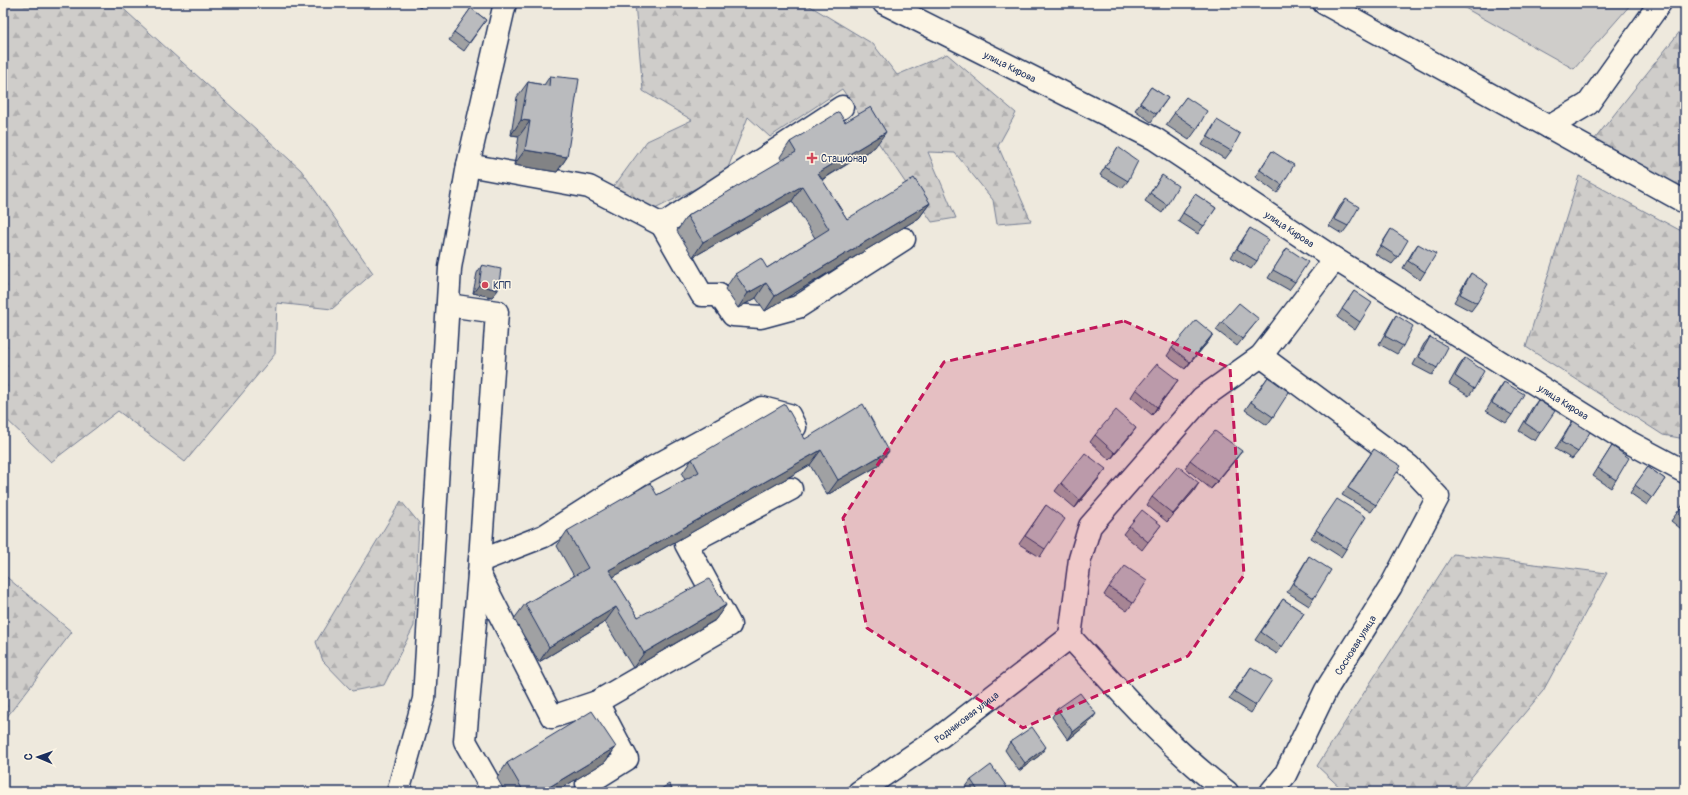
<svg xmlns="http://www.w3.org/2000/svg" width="1688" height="795" font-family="Pangolin,sans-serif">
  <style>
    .forest { fill: url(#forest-firs); stroke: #757e94 }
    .green { fill: #cfcdca; stroke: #757e94 }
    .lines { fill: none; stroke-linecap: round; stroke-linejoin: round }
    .minor-casing { stroke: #1b2f5e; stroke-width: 25 }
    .minor { stroke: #fcf5e5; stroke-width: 22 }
    .wall { fill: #a0a1a3; stroke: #1b2f5e }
    .shaded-wall { fill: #828385; stroke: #1b2f5e }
    .building { fill: #babbbe; stroke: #1b2f5e }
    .marked { fill: #c2185b; fill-opacity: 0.2; stroke: #c2185b; stroke-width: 3; stroke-dasharray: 8 5; stroke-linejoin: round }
    .poi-dot { fill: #d1495b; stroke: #fcf5e5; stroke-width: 1.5 }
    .labels { text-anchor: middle; stroke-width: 3; stroke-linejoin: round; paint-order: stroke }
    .street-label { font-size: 10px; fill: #1b2f5e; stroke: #fcf5e5 }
    .poi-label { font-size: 10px; fill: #1b2f5e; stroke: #fcf5e5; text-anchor: start }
  </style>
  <defs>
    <pattern id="forest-firs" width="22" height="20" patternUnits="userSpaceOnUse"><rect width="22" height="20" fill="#cfcdca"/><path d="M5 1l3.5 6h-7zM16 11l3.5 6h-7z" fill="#b1b0b0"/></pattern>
  </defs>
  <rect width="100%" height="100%" fill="#eee9dd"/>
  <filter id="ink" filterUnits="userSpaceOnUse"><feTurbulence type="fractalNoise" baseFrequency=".025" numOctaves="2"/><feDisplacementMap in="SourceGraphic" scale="8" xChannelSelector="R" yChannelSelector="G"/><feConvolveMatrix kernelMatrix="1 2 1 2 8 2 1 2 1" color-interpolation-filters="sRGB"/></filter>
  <g filter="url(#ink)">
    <g class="forest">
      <polygon points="3,3 117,3 301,170 373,273 332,309 277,303 275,354 185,462 118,411 51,462 3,416"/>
      <polygon points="635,3 805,3 873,44 897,75 947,54 1016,113 998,146 1031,221 997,224 993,200 955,153 928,152 956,218 932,222 842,89 770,137 748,117 726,173 653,210 612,189 647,141 692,120 643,91"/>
      <polygon points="1685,25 1685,189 1594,140"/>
      <polygon points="1579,176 1685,233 1685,439 1663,435 1526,347"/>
      <polygon points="401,501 419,523 414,626 384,685 352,691 323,661 316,642"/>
      <polygon points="1453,554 1607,573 1543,691 1459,792 1345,792 1317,766"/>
      <polygon points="3,574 72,632 3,722"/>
    </g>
    <polygon class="green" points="1456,3 1632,3 1574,69"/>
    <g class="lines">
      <g class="minor-casing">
        <g id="minor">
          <path id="s1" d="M884,3L1155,139L1335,259L1625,440L1685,472"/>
          <polyline points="1324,3 1685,202"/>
          <polyline points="1549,127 1588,104 1660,3"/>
          <polyline points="468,165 589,187 662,225 842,107"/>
          <polyline points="662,225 702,295 719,295 733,315 761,317 798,307 904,239"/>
          <polyline points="448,305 497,312 479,574 465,741 494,792"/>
          <polyline points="1261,356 1409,466 1438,497 1391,586 1326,690 1285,775 1271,792"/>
          <polyline points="480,561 544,536 641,474 762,408 789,415 795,427"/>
          <polyline points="479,574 552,717 597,702 730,625 686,544 791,489"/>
          <polyline points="1070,637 1080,559 1090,526 1202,398 1261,356 1335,259"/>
          <path d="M1070,637C1120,691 1168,747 1227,792"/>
          <polyline points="398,792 424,699 450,268 468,165 505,3"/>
          <polyline points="592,792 587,784 627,759 597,702"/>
          <path id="s2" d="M859,792L940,737L1070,637"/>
        </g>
      </g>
      <use href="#minor" class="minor"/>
    </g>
    <g class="wall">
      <polygon points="413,3 424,3 420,8"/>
      <polygon points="471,8 486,20 464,51 449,40"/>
      <polygon points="550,76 567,157 557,172 514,165 519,136 511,135 517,97 528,82 544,85"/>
      <polygon points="1151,87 1168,98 1151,122 1135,110"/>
      <polygon points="1186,97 1197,129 1189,140 1166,125"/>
      <polygon points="1217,120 1231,151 1225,159 1202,145 1212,128"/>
      <polygon points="845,122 875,147 822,180 847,219 930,203 919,218 765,311 756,298 738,308 725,289 735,274 767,268 815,238 792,201 693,257 677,231 687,216 782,161 780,157 790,142"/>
      <polygon points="1118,147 1128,181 1122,188 1100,175"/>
      <polygon points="1272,151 1282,185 1277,193 1255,177"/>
      <polygon points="1162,175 1167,205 1162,213 1145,201"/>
      <polygon points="1195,194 1216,208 1198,234 1178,221"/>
      <polygon points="1346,199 1348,226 1342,234 1329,226 1340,206"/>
      <polygon points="1250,228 1257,261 1251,269 1231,257"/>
      <polygon points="1391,229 1398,257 1392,264 1375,254"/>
      <polygon points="1418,244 1425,272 1420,280 1403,268 1413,251"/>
      <polygon points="1287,248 1295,282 1289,290 1268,278"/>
      <polygon points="482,265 498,290 492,297 473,293 477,273"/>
      <polygon points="1471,273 1477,303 1471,311 1454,302 1466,281"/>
      <polygon points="1354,291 1360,322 1355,330 1337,317"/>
      <polygon points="1396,315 1403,346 1397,354 1379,344 1391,323"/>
      <polygon points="1259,319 1253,326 1237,346 1216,330 1222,322"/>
      <polygon points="1213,334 1208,342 1185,369 1167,356 1172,348"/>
      <polygon points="1430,337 1437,368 1432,375 1413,365 1424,344"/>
      <polygon points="1465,358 1474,389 1469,396 1449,384 1459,366"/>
      <polygon points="1268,377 1273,417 1267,425 1245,410"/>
      <polygon points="1504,382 1512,415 1506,423 1486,411 1499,389"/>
      <polygon points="1172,388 1152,415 1131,397 1136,389"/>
      <polygon points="1538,400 1540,433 1535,441 1519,431 1532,408"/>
      <polygon points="1573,421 1578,452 1572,459 1555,449"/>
      <polygon points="1095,435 1131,435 1110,460 1090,442"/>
      <polygon points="805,439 889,451 878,466 827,495 810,465 613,577 638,617 726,605 715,620 633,668 605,622 539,662 514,619 525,604 574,576 557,546 567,531 657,495 685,480 682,474 692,459"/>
      <polygon points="1612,446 1616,480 1611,488 1593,476"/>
      <polygon points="1374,449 1376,505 1371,512 1342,495"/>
      <polygon points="1236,459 1211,489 1185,468 1190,460"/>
      <polygon points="1648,467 1665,479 1647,505 1630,493"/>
      <polygon points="1100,477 1075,508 1055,491 1061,483"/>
      <polygon points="1194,491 1167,522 1147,505 1152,497"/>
      <polygon points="1685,502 1685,532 1671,521"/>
      <polygon points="1046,505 1045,549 1040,557 1019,544"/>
      <polygon points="1332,507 1346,549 1341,557 1311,538"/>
      <polygon points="1161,525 1142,550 1123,534 1129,526"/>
      <polygon points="1309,556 1314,598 1309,606 1287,592 1304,564"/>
      <polygon points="1109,587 1133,603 1127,611 1104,595"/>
      <polygon points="1283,599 1304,613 1277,654 1255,640"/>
      <polygon points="1251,667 1256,705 1251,713 1229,699"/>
      <polygon points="1057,709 1090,722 1068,740 1052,717"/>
      <polygon points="1010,742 1040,755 1019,771 1005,750"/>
      <polygon points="616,747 605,762 555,792 505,792 497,778 507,763"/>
      <polygon points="971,780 1004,792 968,792 965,788"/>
    </g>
    <g class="shaded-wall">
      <polygon points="521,120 530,121 519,136 511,135"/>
      <polygon points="886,132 875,147 808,188 818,173"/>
      <polygon points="525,150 567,157 557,172 514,165"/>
      <polygon points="802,186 792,201 693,257 703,242"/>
      <polygon points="930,203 919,218 765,311 775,296"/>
      <polygon points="766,283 756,298 738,308 748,293"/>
      <polygon points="479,285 498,290 492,297 473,293"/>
      <polygon points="1213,334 1208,342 1185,369 1190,362"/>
      <polygon points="1178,380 1172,388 1152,415 1157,407"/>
      <polygon points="1136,428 1131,435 1110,460 1115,453"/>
      <polygon points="821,450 810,465 599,585 609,570"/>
      <polygon points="889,451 878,466 827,495 838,480"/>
      <polygon points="1242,451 1236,459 1211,489 1217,481"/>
      <polygon points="1106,469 1100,477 1075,508 1080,500"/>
      <polygon points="1199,483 1194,491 1167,522 1173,514"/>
      <polygon points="726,605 715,620 633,668 644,653"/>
      <polygon points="616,607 605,622 539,662 549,647"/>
      <polygon points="1096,714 1090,722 1068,740 1073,732"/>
      <polygon points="616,747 605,762 555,792 541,792"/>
      <polygon points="1046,747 1040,755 1019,771 1025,763"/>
    </g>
    <g class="building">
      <polygon points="471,8 486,20 469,43 454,32"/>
      <polygon points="550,76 579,79 567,157 525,150 530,121 521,120 528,82 549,86"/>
      <polygon points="1151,87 1168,98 1156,114 1140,103"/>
      <polygon points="1186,97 1207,111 1197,129 1174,113"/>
      <polygon points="871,107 886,132 818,173 847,219 914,178 930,203 775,296 766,283 748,293 735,274 761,258 767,268 829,229 802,186 703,242 687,216 796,152 790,142 839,112 845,122"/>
      <polygon points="1217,120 1240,134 1231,151 1208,137"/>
      <polygon points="1118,147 1138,161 1128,181 1105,167"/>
      <polygon points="1272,151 1294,165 1282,185 1260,170"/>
      <polygon points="1162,175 1178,186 1167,205 1150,193"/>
      <polygon points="1195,194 1216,208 1204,226 1183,213"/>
      <polygon points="1346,199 1359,207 1348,226 1334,219"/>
      <polygon points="1250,228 1268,239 1257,261 1237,249"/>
      <polygon points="1391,229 1408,240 1398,257 1381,246"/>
      <polygon points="1418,244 1436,254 1425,272 1408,261"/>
      <polygon points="1287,248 1308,262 1295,282 1273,270"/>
      <polygon points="482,265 501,269 498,290 479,285"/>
      <polygon points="1471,273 1488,284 1477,303 1460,294"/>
      <polygon points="1354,291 1372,303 1360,322 1342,309"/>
      <polygon points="1239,303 1259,319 1242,339 1222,322"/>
      <polygon points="1396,315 1413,326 1403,346 1385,336"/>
      <polygon points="1196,320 1213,334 1190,362 1172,348"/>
      <polygon points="1430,337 1448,347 1437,368 1419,357"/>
      <polygon points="1465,358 1484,371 1474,389 1455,376"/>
      <polygon points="1157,364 1178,380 1157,407 1136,389"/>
      <polygon points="1268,377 1289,392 1273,417 1251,402"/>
      <polygon points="1504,382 1524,394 1512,415 1492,403"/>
      <polygon points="1538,400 1555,411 1540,433 1525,423"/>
      <polygon points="785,404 805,439 863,404 889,451 838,480 821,450 609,570 638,617 709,579 726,605 644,653 616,607 549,647 525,604 588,568 567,531 650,483 657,495 699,472 692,459"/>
      <polygon points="1116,410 1136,428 1115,453 1095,435"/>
      <polygon points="1573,421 1590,432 1578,452 1561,442"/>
      <polygon points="1215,431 1242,451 1217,481 1190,460"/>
      <polygon points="1612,446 1629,458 1616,480 1598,468"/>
      <polygon points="1374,449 1401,466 1376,505 1348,488"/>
      <polygon points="1085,453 1106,469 1080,500 1061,483"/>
      <polygon points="1178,466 1199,483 1173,514 1152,497"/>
      <polygon points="1648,467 1665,479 1652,498 1635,485"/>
      <polygon points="1337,499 1366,517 1346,549 1316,530"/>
      <polygon points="1685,502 1685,520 1677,513"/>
      <polygon points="1046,505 1065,519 1045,549 1025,536"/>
      <polygon points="1142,510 1161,525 1148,542 1129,526"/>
      <polygon points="1309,556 1331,570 1314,598 1293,584"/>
      <polygon points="1125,566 1147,581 1133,603 1109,587"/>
      <polygon points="1283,599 1304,613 1282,647 1261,632"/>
      <polygon points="1251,667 1272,680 1256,705 1235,692"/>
      <polygon points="1080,693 1096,714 1073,732 1057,709"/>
      <polygon points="592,711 616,747 541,792 524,792 507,763"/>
      <polygon points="1032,727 1046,747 1025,763 1010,742"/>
      <polygon points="991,765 1007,787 1002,792 979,792 971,780"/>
      <polygon points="669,784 674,792 656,792"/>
    </g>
  </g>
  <path class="marked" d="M1124,321L1230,368L1244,575L1188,656L1023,728L867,628L843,518L944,362Z"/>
  <g class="poi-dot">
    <path d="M810 152h4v4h4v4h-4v4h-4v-4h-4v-4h4z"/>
    <circle cx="485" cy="285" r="4"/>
  </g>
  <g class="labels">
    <g class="street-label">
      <text dy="4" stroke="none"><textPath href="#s1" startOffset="141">улица Кирова</textPath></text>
      <text dy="4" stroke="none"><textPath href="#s1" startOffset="465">улица Кирова</textPath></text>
      <text dy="4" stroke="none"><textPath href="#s1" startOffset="789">улица Кирова</textPath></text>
      <text transform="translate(1355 645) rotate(-58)" y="4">Сосновая улица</text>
      <text dy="4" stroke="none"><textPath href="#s2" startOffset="131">Родниковая улица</textPath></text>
    </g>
    <g class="poi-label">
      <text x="821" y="162">Стационар</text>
      <text x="493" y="289">КПП</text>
    </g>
  </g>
  <rect width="1688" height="795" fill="none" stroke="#fcf5e5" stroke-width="16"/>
  <rect x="8" y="8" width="1672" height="779" fill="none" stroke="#1b2f5e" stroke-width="1.5" filter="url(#ink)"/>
  <g transform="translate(38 757) rotate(272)" stroke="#fcf5e5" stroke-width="3" paint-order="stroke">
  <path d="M0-3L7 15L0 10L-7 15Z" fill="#1b2f5e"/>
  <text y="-6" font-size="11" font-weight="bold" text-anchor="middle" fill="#1b2f5e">С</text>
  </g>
</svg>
